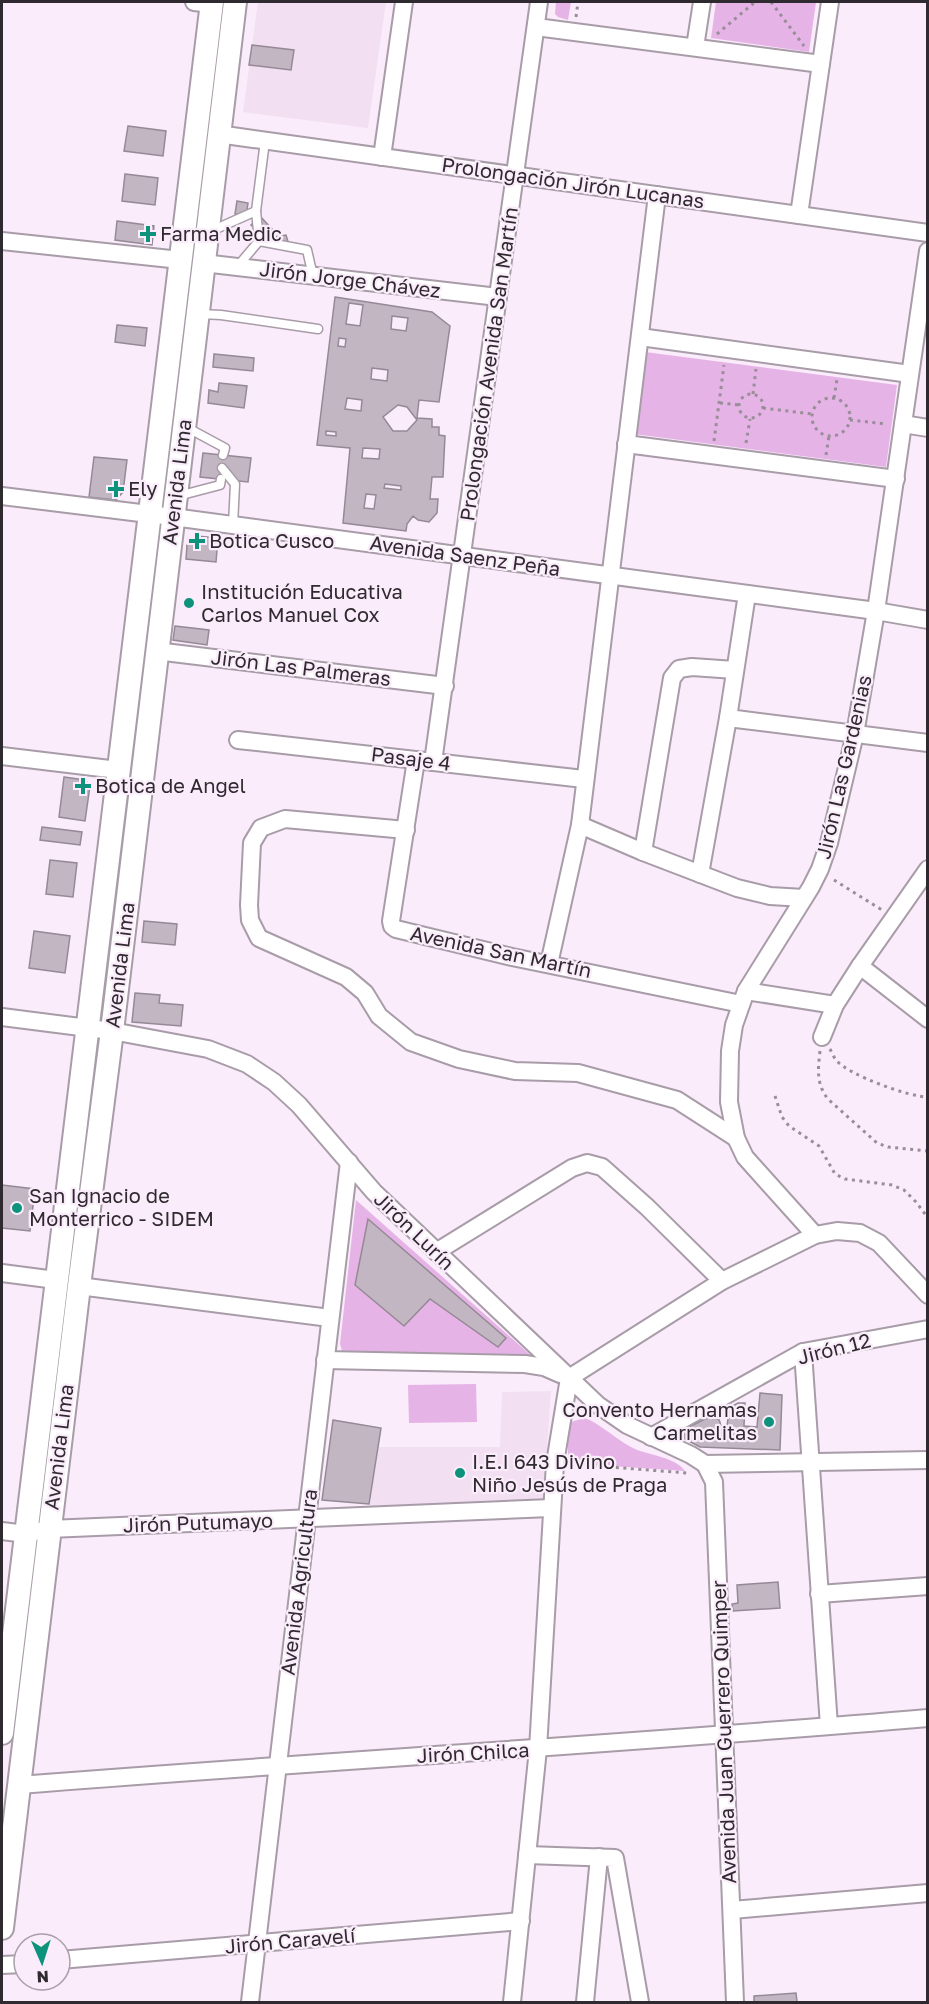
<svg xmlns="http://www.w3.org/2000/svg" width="929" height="2004" font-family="'Golos Text',sans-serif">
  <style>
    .built { fill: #f2dff2 }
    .green { fill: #e6b3e6 }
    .building { fill: #c3b6c3; stroke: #968996; stroke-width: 1.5; fill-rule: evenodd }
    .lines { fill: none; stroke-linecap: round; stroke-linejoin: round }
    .service-casing { stroke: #a89ca8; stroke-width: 11 }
    .minor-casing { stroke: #a89ca8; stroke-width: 20 }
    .secondary-casing { stroke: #a89ca8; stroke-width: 26 }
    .path { stroke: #988e98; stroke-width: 3; stroke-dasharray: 3 4.5; stroke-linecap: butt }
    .service { stroke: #fff; stroke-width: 8 }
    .minor { stroke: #fff; stroke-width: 16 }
    .secondary { stroke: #fff; stroke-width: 22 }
    .poi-dot { fill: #0d927b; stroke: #faecfa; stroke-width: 2 }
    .labels { text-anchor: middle; stroke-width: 4.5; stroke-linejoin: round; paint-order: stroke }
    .street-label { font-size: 20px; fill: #2f2a2f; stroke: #faecfa }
    .poi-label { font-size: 20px; fill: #2f2a2f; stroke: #faecfa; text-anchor: start }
  </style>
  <rect width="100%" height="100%" fill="#faecfa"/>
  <g class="built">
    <polygon points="258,2 386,2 368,128 243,112"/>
    <polygon points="551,1391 543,1500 369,1506 379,1447 500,1447 502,1392"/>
  </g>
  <g class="green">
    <polygon points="556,2 571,2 568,20 558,17 555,14"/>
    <polygon points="716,2 816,2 809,52 711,38"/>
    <polygon points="645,352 897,385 886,467 634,434"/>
    <polygon points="356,1200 535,1359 343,1354 340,1344"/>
    <polygon points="476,1384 477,1422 409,1423 408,1385"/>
    <path d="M584,1418C597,1421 618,1441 633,1448C649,1456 674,1456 685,1471L568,1463V1427L571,1422Z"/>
  </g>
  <g class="building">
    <polygon points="252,45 294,50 291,70 249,65"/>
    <polygon points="128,126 166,131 163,156 124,151"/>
    <polygon points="125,174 158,178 155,205 122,201"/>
    <polygon points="237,201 248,203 246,216 235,214"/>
    <polygon points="260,216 273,230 264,238 251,225"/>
    <polygon points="117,221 154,226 152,245 115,240"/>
    <polygon points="286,235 289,245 276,248 273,237"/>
    <path d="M335,297L432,312L450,326L439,402L419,400L417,418L432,419V427H439V435L445,436L443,477H432L430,499H438L437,513L429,522L418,520L413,516L407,524L406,531L343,523L350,448L317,445ZM349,303L363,305L360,326L346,324ZM392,316L408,318L406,331L391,329ZM339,338L346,339L345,347L338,346ZM372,368L388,370L387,381L371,379ZM347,398L362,400L361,411L345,409ZM398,405L407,407L417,420L407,431H393L383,417ZM326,431L336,432V436L326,435ZM363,448L380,449L379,459L362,458ZM385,484L401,486V490L384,488ZM366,494L376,495L374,509L364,508Z"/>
    <polygon points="117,325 147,328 145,346 115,342"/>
    <polygon points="214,354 254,358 253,371 213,367"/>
    <polygon points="219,383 247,386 244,408 208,403 209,390 218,392"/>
    <polygon points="203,453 251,458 248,482 200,477"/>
    <polygon points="94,457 127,460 123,492 116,500 89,497"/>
    <polygon points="196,536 218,538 216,562 186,559 187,545"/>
    <polygon points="175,626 209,630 207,645 173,640"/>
    <polygon points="64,777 85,780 90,786 85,821 59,817"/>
    <polygon points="42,827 82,832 80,845 40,840"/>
    <polygon points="50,860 77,863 73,897 46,894"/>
    <polygon points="144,921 177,924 175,945 142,942"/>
    <polygon points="34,931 70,936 65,973 29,968"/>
    <polygon points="135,993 160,995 159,1003 183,1005 181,1026 132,1022"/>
    <polygon points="2,1185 35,1189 30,1231 2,1228"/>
    <polygon points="368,1219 506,1338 498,1347 430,1299 404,1326 355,1285"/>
    <polygon points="760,1393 782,1395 780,1450 700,1447 685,1439 685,1429 707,1418 719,1419 721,1426 727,1427 729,1408 738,1403 745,1403 744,1426 757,1427"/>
    <polygon points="333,1420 381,1428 369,1504 322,1500"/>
    <polygon points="778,1582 780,1608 733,1611 732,1604 738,1603 737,1585"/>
    <polygon points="796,1993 797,2002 754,2002 754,1996"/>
  </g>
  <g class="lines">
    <g class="service-casing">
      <g id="service">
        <polyline points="209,232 256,211 265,141"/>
        <polyline points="259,241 307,250 313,276"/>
        <polyline points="237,267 259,241 256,211"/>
        <polyline points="200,314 221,315 318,329"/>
        <polyline points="186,427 225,448 223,455"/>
        <polyline points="222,468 235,484 233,525"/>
        <polyline points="178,496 220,485 221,479"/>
      </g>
    </g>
    <g class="minor-casing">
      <g id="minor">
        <polyline points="194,2 212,4"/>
        <polyline points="536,27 821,64"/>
        <polyline points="695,47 702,2"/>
        <polyline points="218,134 928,233"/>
        <polyline points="382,157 404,2"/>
        <polyline points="799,215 830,2"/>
        <polyline points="2,241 180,260"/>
        <polyline points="203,263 498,297"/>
        <polyline points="640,337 910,374"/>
        <polyline points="903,424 928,428"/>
        <polyline points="626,444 896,479"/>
        <polyline points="2,496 173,517 876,611 928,620"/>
        <polyline points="156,651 445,686"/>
        <polyline points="728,718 928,743"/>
        <polyline points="238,740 584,779"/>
        <polyline points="2,756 118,770"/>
        <polyline points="416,760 391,921 392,926 396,929 512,957 741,1004"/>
        <polyline points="433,762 539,2"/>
        <polyline points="580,825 643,852 737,888 770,896 804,898"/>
        <polyline points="406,830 285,819 261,828 252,843 249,905 250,920 259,938 346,977 365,993 379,1016 411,1042 459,1059 515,1071 578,1073 677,1100 736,1138"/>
        <polyline points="643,852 672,678 679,669 692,667 735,670"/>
        <polyline points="700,874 728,718 747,594"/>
        <polyline points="549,964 580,825 657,195"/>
        <polyline points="860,966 928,1019"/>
        <polyline points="746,991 835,1005"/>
        <polyline points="2,1017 112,1031 208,1049 247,1064 274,1082 299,1105 374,1192 598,1405 627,1425 691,1455 705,1464"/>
        <polyline points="822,1037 835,1005 860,966 928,869"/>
        <polyline points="815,1235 745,1157 736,1138 729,1102 730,1051 734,1025 746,991 811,887 820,869 829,843 855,734 876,611 928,251"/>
        <polyline points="436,1252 572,1168 587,1163 602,1167 647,1207 722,1281"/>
        <polyline points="2,1273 56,1280"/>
        <polyline points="79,1286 330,1318"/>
        <polyline points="803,1352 829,1726"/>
        <polyline points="325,1360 525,1364 544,1367 560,1374"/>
        <polyline points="569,1378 722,1281 815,1235 837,1231 860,1233 879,1243 928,1295"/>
        <polyline points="651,1437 803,1352 928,1329"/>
        <polyline points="705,1464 714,1482 735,2002"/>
        <polyline points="705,1464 928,1460"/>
        <polyline points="2,1531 26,1534 49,1529 551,1508"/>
        <polyline points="819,1594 928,1586"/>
        <path d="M19,1785C322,1761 625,1744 928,1718"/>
        <polyline points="527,1855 615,1858 640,2002"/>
        <polyline points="732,1910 928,1893"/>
        <polyline points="60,1960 521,1921"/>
        <polyline points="2,1965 24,1964"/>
        <polyline points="250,2002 349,1162"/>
        <polyline points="512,2002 538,1749 555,1463 569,1378"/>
        <polyline points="585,2002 599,1857"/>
      </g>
    </g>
    <g class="secondary-casing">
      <g id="secondary">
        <polyline points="2,1733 212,2"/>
        <polyline points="2,1928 79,1286 112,1031 235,2"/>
      </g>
    </g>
    <g class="path">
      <polyline points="771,2 804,46"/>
      <polyline points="576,17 578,2"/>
      <polyline points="717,34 755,2"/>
      <circle cx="751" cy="406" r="12"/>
      <polyline points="753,394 756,369"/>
      <circle cx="831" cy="417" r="19"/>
      <polyline points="834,398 837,379"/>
      <polyline points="720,403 739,405"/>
      <polyline points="763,408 812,414"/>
      <polyline points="850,420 887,424"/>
      <polyline points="714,441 724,365"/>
      <polyline points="746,443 750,419"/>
      <polyline points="826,455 829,436"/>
      <polyline points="834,880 882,910"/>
      <path d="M830,1049C832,1053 834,1058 837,1061C849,1075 909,1097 928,1097"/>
      <path d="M820,1051C818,1069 816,1084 828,1099L877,1143L888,1147L928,1151"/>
      <polyline points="775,1096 782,1117 789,1126 819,1146 835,1174 845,1179 892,1185 904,1190 916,1202 928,1218"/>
      <polyline points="571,1464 687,1473"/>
    </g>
    <use href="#service" class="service"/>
    <use href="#minor" class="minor"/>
    <use href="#secondary" class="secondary"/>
  </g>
  <g class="poi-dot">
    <path d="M145 225h6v6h6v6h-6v6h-6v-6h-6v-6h6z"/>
    <path d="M113 480h6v6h6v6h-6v6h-6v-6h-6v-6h6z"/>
    <path d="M194 532h6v6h6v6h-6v6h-6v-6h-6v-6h6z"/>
    <circle cx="189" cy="603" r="6"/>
    <path d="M80 777h6v6h6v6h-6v6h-6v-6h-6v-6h6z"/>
    <circle cx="17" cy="1208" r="6"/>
    <circle cx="769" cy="1422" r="6"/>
    <circle cx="460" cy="1473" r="6"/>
  </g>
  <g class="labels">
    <g class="street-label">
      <text transform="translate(573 183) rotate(8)" y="7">Prolongación Jirón Lucanas</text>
      <text transform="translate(350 280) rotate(7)" y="7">Jirón Jorge Chávez</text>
      <text transform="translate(489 364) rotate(-82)" y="7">Prolongación Avenida San Martín</text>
      <text transform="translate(177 482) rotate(-83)" y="7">Avenida Lima</text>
      <text transform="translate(465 556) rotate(8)" y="7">Avenida Saenz Peña</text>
      <text transform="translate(301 668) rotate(7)" y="7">Jirón Las Palmeras</text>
      <text transform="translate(411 759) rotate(7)" y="7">Pasaje 4</text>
      <text transform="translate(844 767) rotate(-77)" y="7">Jirón Las Gardenias</text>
      <text transform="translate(501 952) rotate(12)" y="7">Avenida San Martín</text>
      <text transform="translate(120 965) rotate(-83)" y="7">Avenida Lima</text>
      <text transform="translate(414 1231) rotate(44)" y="7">Jirón Lurín</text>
      <text transform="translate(834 1349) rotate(-14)" y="7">Jirón 12</text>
      <text transform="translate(59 1447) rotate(-83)" y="7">Avenida Lima</text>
      <text transform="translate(198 1523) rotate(-2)" y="7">Jirón Putumayo</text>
      <text transform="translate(299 1582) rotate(-83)" y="7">Avenida Agricultura</text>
      <text transform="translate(724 1732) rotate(-92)" y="7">Avenida Juan Guerrero Quimper</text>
      <text transform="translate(473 1753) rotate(-3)" y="7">Jirón Chilca</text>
      <text transform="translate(290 1941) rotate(-5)" y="7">Jirón Caravelí</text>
    </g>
    <g class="poi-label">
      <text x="160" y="241">Farma Medic</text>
      <text x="128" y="496">Ely</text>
      <text x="209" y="548">Botica Cusco</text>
      <text x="201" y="599">Institución Educativa<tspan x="201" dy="23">Carlos Manuel Cox</tspan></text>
      <text x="95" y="793">Botica de Angel</text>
      <text x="29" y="1203">San Ignacio de<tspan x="29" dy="23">Monterrico - SIDEM</tspan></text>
      <text x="757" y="1417" text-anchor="end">Convento Hernamas<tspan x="757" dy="23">Carmelitas</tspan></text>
      <text x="472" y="1469">I.E.I 643 Divino<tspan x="472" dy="23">Niño Jesús de Praga</tspan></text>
    </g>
  </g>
  <rect width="929" height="2004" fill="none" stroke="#2f2a2f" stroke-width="6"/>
  <g transform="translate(42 1962) rotate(177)"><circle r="28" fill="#faecfa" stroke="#a99ea9" stroke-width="1.5"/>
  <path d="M0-4.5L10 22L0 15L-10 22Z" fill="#0d927b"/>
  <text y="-9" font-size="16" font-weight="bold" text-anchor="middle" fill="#2f2a2f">N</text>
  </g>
</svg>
